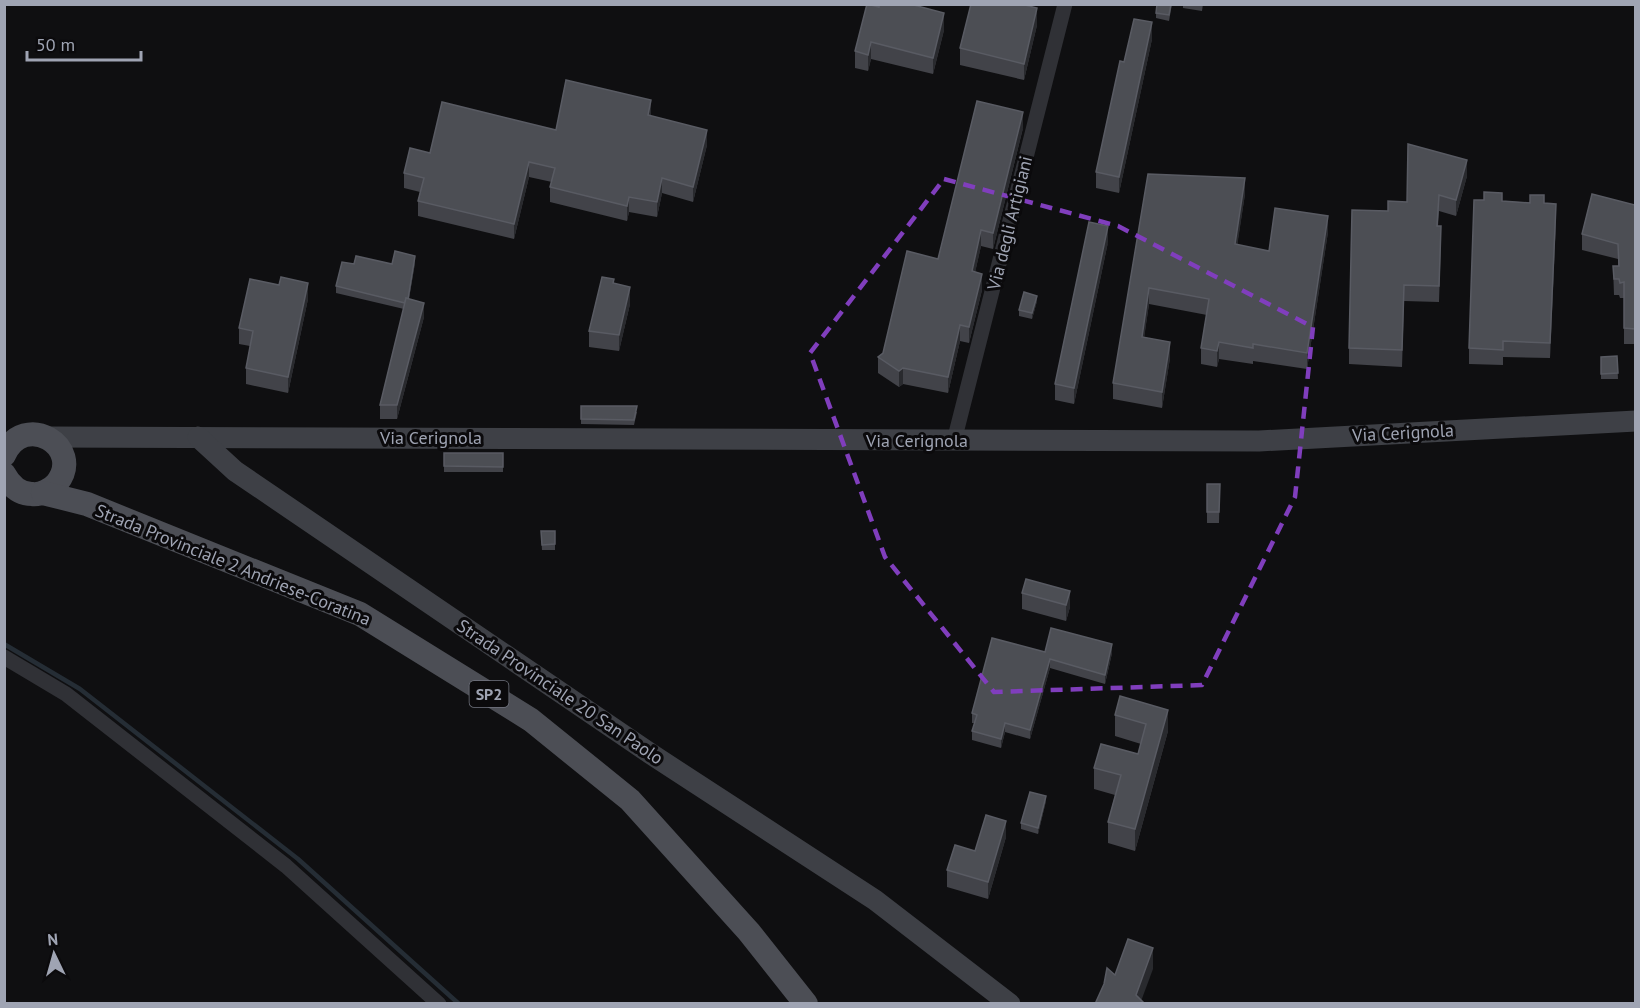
<svg xmlns="http://www.w3.org/2000/svg" width="1640" height="1008" font-family="'PT Sans',sans-serif">
  <style>
    .lines { fill: none; stroke-linecap: round; stroke-linejoin: round }
    .stream { stroke: #252d35; stroke-width: 4.5 }
    .street { stroke: #303136; stroke-width: 15 }
    .secondary { stroke: #3e4046; stroke-width: 21 }
    .primary { stroke: #4c4e55; stroke-width: 24 }
    .wall { fill: #424349 }
    .shaded-wall { fill: #292a2e }
    .building { fill: #4c4e54; stroke: #595b63; stroke-width: 1.5 }
    .marked { fill: none; stroke: #803ebd; stroke-width: 4.5; stroke-dasharray: 12 8; stroke-linejoin: round }
    .labels { text-anchor: middle; stroke-width: 6; stroke-linejoin: round; paint-order: stroke }
    .shield { fill: #0b0a0c; stroke: #737681; stroke-width: 1.5 }
    .shield-label { font-size: 16px; font-weight: bold; fill: #9fa4b3 }
    .street-label { font-size: 18px; fill: #9fa4b3; stroke: #0b0a0c }
  </style>
  <rect width="100%" height="100%" fill="#0f0f11"/>
  <g class="lines">
    <polyline class="stream" points="4,644 80,689 298,859 459,1004"/>
    <g class="street">
      <polyline points="954,441 1065,4"/>
      <polyline points="4,657 66,694 286,866 439,1004"/>
    </g>
    <g class="secondary">
      <polyline points="48,437 1259,441 1636,421"/>
      <polyline points="198,437 235,471 651,754 875,900 1010,1004"/>
    </g>
    <g class="primary">
      <path d="M4,455C24,410 85,447 57,483C51,490 41,495 32,494C19,494 10,485 4,474"/>
      <polyline points="43,493 87,504 360,614 531,720 630,800 749,932 806,1004"/>
    </g>
  </g>
  <g class="wall">
    <polygon points="867,4 944,30 933,74 871,59 868,71 855,68 855,51"/>
    <polygon points="1172,4 1169,21 1156,18 1156,13"/>
    <polygon points="1183,4 1203,4 1202,11 1183,8"/>
    <polygon points="1037,25 1024,80 960,65 960,48"/>
    <polygon points="1152,39 1119,193 1096,188 1096,172 1124,62"/>
    <polygon points="651,116 707,145 693,202 662,193 657,217 629,212 627,221 550,202 550,187 552,182 529,177 514,239 418,216 418,201 420,192 404,188 404,173 430,153"/>
    <polygon points="1023,128 993,249 981,246 975,272 982,290 969,343 960,341 948,393 903,384 899,387 878,373 878,357 883,353 938,259"/>
    <polygon points="1148,174 1245,194 1237,245 1269,251 1328,232 1307,369 1253,361 1253,364 1219,359 1217,367 1201,364 1201,348 1207,315 1149,304 1144,337 1170,358 1162,408 1113,399 1113,383"/>
    <polygon points="1467,176 1456,216 1439,211 1438,226 1441,242 1439,302 1404,301 1402,367 1349,364 1349,348 1388,211 1407,202"/>
    <polygon points="1502,201 1544,203 1556,219 1550,358 1503,357 1503,365 1469,364 1469,348"/>
    <polygon points="1635,205 1635,344 1624,344 1624,298 1620,298 1619,295 1614,295 1613,266 1618,266 1618,259 1582,250 1582,234"/>
    <polygon points="1108,242 1074,404 1055,400 1055,384"/>
    <polygon points="415,263 409,299 424,317 397,419 380,419 380,405 404,309 336,293 336,286 354,264 392,264"/>
    <polygon points="614,283 630,304 619,351 589,347 589,331"/>
    <polygon points="308,299 288,393 246,384 246,368 250,346 239,344 239,328"/>
    <polygon points="1037,301 1032,319 1019,316 1019,310"/>
    <polygon points="1617,356 1618,379 1601,379 1601,357"/>
    <polygon points="581,406 637,412 634,425 581,424"/>
    <rect x="444" y="453" width="59" height="19"/>
    <polygon points="1207,484 1220,484 1219,523 1207,523"/>
    <polygon points="541,531 555,531 555,550 542,550"/>
    <polygon points="1026,579 1070,607 1066,621 1022,609 1022,593"/>
    <polygon points="1045,652 1112,653 1105,684 1050,668 1030,739 1005,732 1001,748 972,740 972,731 975,723 972,723 972,713"/>
    <polygon points="1120,696 1168,731 1135,851 1108,843 1108,822 1115,795 1094,789 1094,768 1138,754 1141,744 1115,736 1115,715"/>
    <polygon points="1046,801 1038,834 1021,829 1021,823"/>
    <polygon points="1006,837 988,899 947,887 947,870 975,851"/>
  </g>
  <g class="shaded-wall">
    <polygon points="1037,8 1037,25 1024,80 1024,64"/>
    <polygon points="944,13 944,30 933,74 933,58"/>
    <polygon points="1152,22 1152,39 1119,193 1119,177"/>
    <polygon points="871,42 871,59 868,71 868,55"/>
    <polygon points="651,100 651,115 648,130 648,115"/>
    <polygon points="1023,112 1023,128 993,249 993,233"/>
    <polygon points="707,130 707,145 693,202 693,187"/>
    <polygon points="1467,160 1467,176 1456,216 1456,200"/>
    <polygon points="529,162 529,177 514,239 514,224"/>
    <polygon points="662,178 662,193 657,217 657,202"/>
    <polygon points="1245,178 1245,194 1235,261 1235,244"/>
    <polygon points="629,197 629,212 627,221 627,206"/>
    <polygon points="1556,204 1556,219 1550,358 1550,343"/>
    <polygon points="1328,216 1328,232 1307,369 1307,353"/>
    <polygon points="1108,226 1108,242 1074,404 1074,388"/>
    <polygon points="981,230 981,246 972,287 972,271"/>
    <polygon points="415,256 415,263 407,310 407,303"/>
    <polygon points="982,274 982,290 969,343 969,327"/>
    <polygon points="308,283 308,299 288,393 288,377"/>
    <polygon points="630,287 630,304 619,351 619,335"/>
    <polygon points="1149,288 1149,304 1142,353 1142,337"/>
    <polygon points="1037,296 1037,301 1032,319 1032,313"/>
    <polygon points="424,303 424,317 397,419 397,405"/>
    <polygon points="960,325 960,341 948,393 948,377"/>
    <polygon points="1170,342 1170,358 1162,408 1162,392"/>
    <polygon points="1219,342 1219,359 1217,367 1217,351"/>
    <polygon points="903,368 903,384 899,387 899,371"/>
    <polygon points="1070,591 1070,607 1066,621 1066,605"/>
    <polygon points="1112,644 1112,653 1105,684 1105,675"/>
    <polygon points="1050,659 1050,668 1030,739 1030,730"/>
    <polygon points="1168,710 1168,731 1135,851 1135,829"/>
    <polygon points="1005,723 1005,732 1001,748 1001,739"/>
    <polygon points="1046,796 1046,801 1038,834 1038,828"/>
    <polygon points="1006,821 1006,837 988,899 988,882"/>
    <polygon points="1153,948 1153,969 1140,1004 1136,995"/>
  </g>
  <g class="building">
    <polygon points="867,4 879,7 880,4 910,4 944,13 933,58 871,42 868,55 855,51"/>
    <polygon points="971,4 1021,4 1037,8 1024,64 960,48"/>
    <polygon points="1157,4 1171,4 1169,15 1156,13"/>
    <polygon points="1134,19 1152,22 1119,177 1096,172 1120,61 1124,62"/>
    <polygon points="566,80 651,100 648,115 707,130 693,187 662,178 657,202 629,197 627,206 550,187 555,168 529,162 514,224 418,201 424,178 404,173 410,148 430,153 442,102 556,130"/>
    <polygon points="977,101 1023,112 993,233 981,230 972,271 982,274 969,327 960,325 948,377 903,368 899,371 878,357 883,353 907,251 938,259"/>
    <polygon points="1408,144 1467,160 1456,200 1439,195 1437,226 1441,226 1439,286 1404,285 1402,350 1349,348 1352,210 1388,211 1388,201 1407,202"/>
    <polygon points="1148,174 1245,178 1235,244 1269,251 1275,208 1328,216 1307,353 1253,344 1253,348 1219,342 1217,351 1201,348 1209,299 1149,288 1142,337 1170,342 1162,392 1113,383"/>
    <polygon points="1484,192 1502,193 1502,201 1530,203 1530,195 1544,195 1544,203 1556,204 1550,343 1503,341 1503,350 1469,348 1474,200 1484,200"/>
    <polygon points="1592,194 1635,205 1635,329 1624,328 1624,282 1620,283 1619,279 1614,279 1613,266 1619,266 1618,244 1582,234"/>
    <polygon points="1089,222 1108,226 1074,388 1055,384"/>
    <polygon points="395,251 415,256 408,299 406,298 405,303 336,286 342,262 354,264 356,256 392,264"/>
    <polygon points="281,277 308,283 288,377 246,368 253,331 239,328 250,279 279,285"/>
    <polygon points="602,277 614,279 613,283 630,287 619,335 589,331"/>
    <polygon points="1024,292 1037,296 1032,313 1019,310"/>
    <polygon points="406,298 424,303 397,405 380,405"/>
    <polygon points="1617,356 1618,373 1601,374 1601,357"/>
    <polygon points="581,406 637,406 634,420 581,419"/>
    <polygon points="444,453 503,453 503,467 444,466"/>
    <polygon points="1207,484 1220,484 1219,512 1207,512"/>
    <polygon points="541,531 555,531 555,544 542,545"/>
    <polygon points="1026,579 1070,591 1066,605 1022,593"/>
    <polygon points="1051,628 1112,644 1105,675 1050,659 1030,730 1005,723 1001,739 972,731 977,715 972,713 992,638 1045,652"/>
    <polygon points="1120,696 1168,710 1135,829 1108,822 1121,775 1094,768 1101,744 1138,754 1146,724 1115,715"/>
    <polygon points="1030,792 1046,796 1038,828 1021,823"/>
    <polygon points="986,815 1006,821 988,882 947,870 955,845 975,851"/>
    <polygon points="1128,939 1153,948 1136,995 1145,1004 1095,1004 1104,984 1107,968 1115,975"/>
  </g>
  <path class="marked" d="M944,179L1118,226L1313,327L1295,497L1202,685L994,692L885,557L810,353Z"/>
  <g class="labels">
    <rect class="shield" x="469.5" y="681" width="39" height="26" rx="4.5"/>
    <g class="shield-label">
      <text x="489" y="700">SP2</text>
    </g>
    <g class="street-label">
      <text transform="translate(1010 223) rotate(-76)" y="6">Via degli Artigiani</text>
      <text transform="translate(1403 433) rotate(-3)" y="6">Via Cerignola</text>
      <text x="431" y="444">Via Cerignola</text>
      <text x="917" y="447">Via Cerignola</text>
      <text transform="translate(233 565) rotate(22)" y="6">Strada Provinciale 2 Andriese-Coratina</text>
      <text transform="translate(560 692) rotate(34)" y="6">Strada Provinciale 20 San Paolo</text>
    </g>
  </g>
  <rect width="1640" height="1008" fill="none" stroke="#9fa4b3" stroke-width="12"/>
  <g transform="translate(54 954) rotate(355)" stroke="#0b0a0c" stroke-width="4.5" paint-order="stroke">
  <path d="M0-4.5L10 22L0 15L-10 22Z" fill="#9fa4b3"/>
  <text y="-9" font-size="16" font-weight="bold" text-anchor="middle" fill="#9fa4b3">N</text>
  </g>
  <path d="M27 51v9h114v-9" fill="none" stroke="#9fa4b3" stroke-width="3"/>
  <text x="36" y="51" font-size="18" fill="#9fa4b3" stroke="#0b0a0c" stroke-width="4.5" paint-order="stroke">50 m</text>
</svg>
